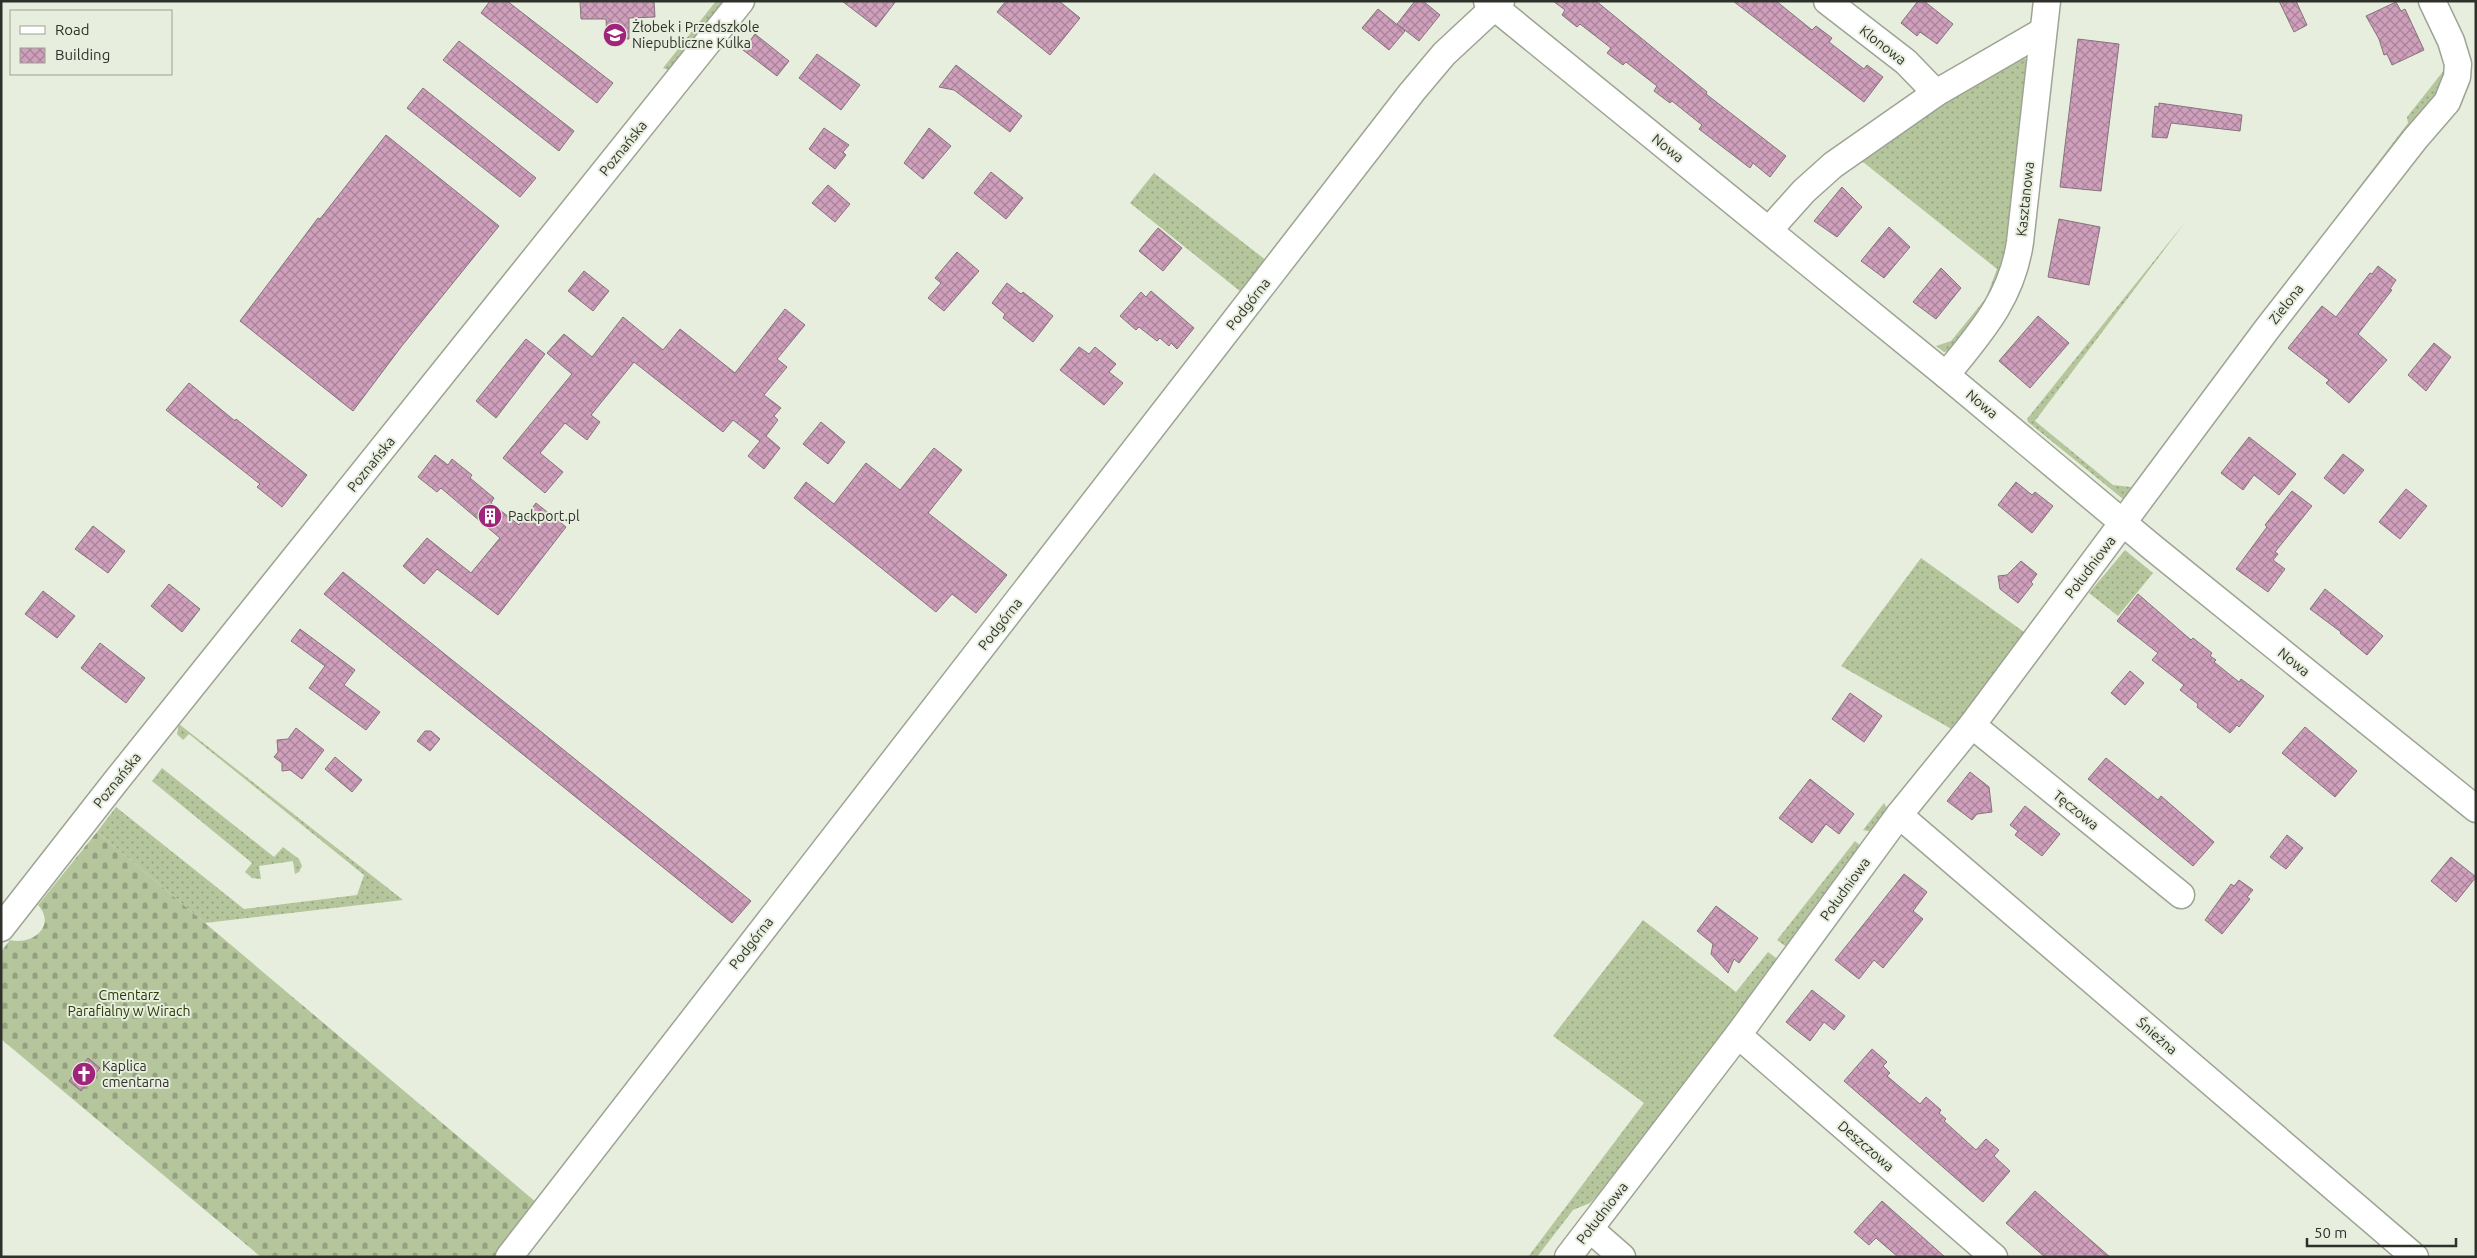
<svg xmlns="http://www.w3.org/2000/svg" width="2477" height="1258" font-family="Ubuntu,sans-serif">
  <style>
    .grass { fill: url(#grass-dots) }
    .cemetery { fill: url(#cemetery-stones) }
    .building { fill: url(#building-cross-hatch); stroke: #84747d }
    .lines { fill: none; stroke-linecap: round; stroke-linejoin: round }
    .minor-casing { stroke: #9da494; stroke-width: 29 }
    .minor { stroke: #fff; stroke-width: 26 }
    .labels { text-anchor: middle; stroke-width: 4; stroke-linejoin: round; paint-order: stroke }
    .poi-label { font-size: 14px; fill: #2e312a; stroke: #e7eedd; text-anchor: start }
    .street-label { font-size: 14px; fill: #2e312a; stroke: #e7eedd }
    .park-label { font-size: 14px; fill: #293a04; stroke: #e7eedd }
  </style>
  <defs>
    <pattern id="grass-dots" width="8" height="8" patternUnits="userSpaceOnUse" patternTransform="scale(1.25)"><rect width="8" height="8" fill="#b5c69d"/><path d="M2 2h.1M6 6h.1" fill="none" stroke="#94a180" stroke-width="1.8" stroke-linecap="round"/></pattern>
    <pattern id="cemetery-stones" width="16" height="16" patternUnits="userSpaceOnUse" patternTransform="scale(1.25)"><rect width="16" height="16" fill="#b5c69d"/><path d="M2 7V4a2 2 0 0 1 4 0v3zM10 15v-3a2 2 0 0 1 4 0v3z" fill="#94a180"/></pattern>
    <pattern id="building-cross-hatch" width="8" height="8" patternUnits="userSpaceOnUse" patternTransform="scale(1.25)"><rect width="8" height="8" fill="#cf9fbb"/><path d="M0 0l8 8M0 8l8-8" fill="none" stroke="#a88298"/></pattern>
  </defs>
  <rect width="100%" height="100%" fill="#e7eedd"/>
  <g class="grass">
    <polygon points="716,1 724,1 671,71 663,68"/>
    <polygon points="2445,49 2447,83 2149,471 2144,470 2408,123 2407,117 2445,69 2442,50"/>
    <polygon points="2023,57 2030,62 2008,257 1998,289 1950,351 1944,352 1936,346 1951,341 1986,298 1997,269 1863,162 1833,179 1930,108"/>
    <polygon points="1154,173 1267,261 1241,292 1130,203"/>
    <polygon points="2186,221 2035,421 2113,485 2131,487 2134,493 2123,499 2028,422 2027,419"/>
    <polygon points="2125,550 2153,573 2118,616 2089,593"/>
    <polygon points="1921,558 2031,637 1955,731 1841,666"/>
    <polygon points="179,724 403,900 205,923 97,832 116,807 244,909 357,895 364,875 189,734 183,740 177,734"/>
    <polygon points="162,768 274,857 283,847 299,859 302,866 299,872 295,874 293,861 259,866 261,879 252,878 245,872 252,863 152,781"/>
    <polygon points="1884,803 1888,810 1872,832 1863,830"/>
    <polygon points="1855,841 1862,847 1792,951 1777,940"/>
    <polygon points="1643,920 1736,992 1768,952 1783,963 1644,1147 1590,1203 1573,1210 1537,1257 1528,1257 1644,1103 1553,1036"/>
  </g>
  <path class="cemetery" d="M97,832L537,1203L494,1257H261L1,1039V952L10,940C32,946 57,926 38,905Z"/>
  <g class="building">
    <polygon points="490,1 507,1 613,83 597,103 481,13"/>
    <polygon points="580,1 654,1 655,17 629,18 629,39 607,39 606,19 581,19"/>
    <polygon points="842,1 896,1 876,27"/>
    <polygon points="1006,1 1059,1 1080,18 1050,55 997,12"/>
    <polygon points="1415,1 1423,1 1440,15 1419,41 1397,24"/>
    <polygon points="1553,1 1596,1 1707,92 1706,94 1786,156 1770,177 1753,163 1750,168 1699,129 1702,125 1672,101 1670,103 1654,91 1657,86 1626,62 1623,65 1607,53 1611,48 1580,24 1577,27 1562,15 1565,10"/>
    <polygon points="1733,1 1776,1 1812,30 1816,26 1832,38 1829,42 1864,69 1867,65 1883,77 1864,102"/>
    <polygon points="1918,1 1924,1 1953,24 1937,44 1920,32 1917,36 1901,23"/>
    <polygon points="2279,1 2296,1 2307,25 2294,32"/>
    <polygon points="2396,2 2401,11 2405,9 2424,50 2392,65 2387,54 2384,55 2379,39 2366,16"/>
    <polygon points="1378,9 1405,31 1389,50 1362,28"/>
    <polygon points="755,34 789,61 777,76 743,50"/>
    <polygon points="2078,39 2119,44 2101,191 2060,187"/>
    <polygon points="459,41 574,131 559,151 443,60"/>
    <polygon points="817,54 860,85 841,110 799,78"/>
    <polygon points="956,65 1022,116 1010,132 954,90 939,87"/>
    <polygon points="423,88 536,178 520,197 407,108"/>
    <polygon points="2159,103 2242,115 2240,131 2171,123 2167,138 2152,137 2155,106 2159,107"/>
    <polygon points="824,128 849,145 843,152 846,155 835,169 809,149"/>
    <polygon points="929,128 951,146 923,179 904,163"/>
    <polygon points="386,135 499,226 401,347 353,411 240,321 303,238 318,218 320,219"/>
    <polygon points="991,172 1023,198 1006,219 974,193"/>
    <polygon points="828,185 850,204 835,222 812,203"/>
    <polygon points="1842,187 1862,207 1837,237 1814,221"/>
    <polygon points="2059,219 2100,227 2089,285 2048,277"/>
    <polygon points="1889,227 1910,247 1884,278 1861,261"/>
    <polygon points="1158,228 1182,248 1163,271 1139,251"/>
    <polygon points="957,252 979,271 944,311 928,298 941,283 935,278"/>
    <polygon points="2378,266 2396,280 2390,289 2392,290 2358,334 2387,360 2349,403 2326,383 2329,380 2288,348 2322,306 2336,317 2370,273 2372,274"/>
    <polygon points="1941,268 1961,288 1936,319 1913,302"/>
    <polygon points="584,271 609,291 593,311 568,291"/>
    <polygon points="1007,283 1021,294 1023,292 1053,316 1033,342 1003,318 1005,314 992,303"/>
    <polygon points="1151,291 1194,328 1177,349 1171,343 1169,346 1160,338 1157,341 1139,327 1136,330 1120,316 1141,292 1146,297"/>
    <polygon points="785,309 805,325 777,359 787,367 764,395 781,408 774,416 778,420 766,436 780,448 764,469 748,456 760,441 733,420 723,432 634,362 591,415 600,422 587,440 565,423 540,453 563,472 545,493 503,458 572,374 547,353 564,334 592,357 623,317 663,350 680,329 735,373"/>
    <polygon points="2038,316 2069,343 2030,388 1999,361"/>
    <polygon points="526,339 545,354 496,418 476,401"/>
    <polygon points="2434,343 2451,357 2426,391 2408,375"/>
    <polygon points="1079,347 1089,354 1095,347 1116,364 1109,372 1123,383 1104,405 1060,370"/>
    <polygon points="189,383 235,421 236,419 307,475 282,507 257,487 260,484 166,410"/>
    <polygon points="821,422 845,442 828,464 803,444"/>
    <polygon points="2249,437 2296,474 2279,495 2254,475 2243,490 2221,473"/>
    <polygon points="934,448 962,470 928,513 1007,575 976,613 952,594 936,612 794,498 806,482 834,504 866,463 900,490"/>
    <polygon points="2343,454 2364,470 2344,494 2324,478"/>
    <polygon points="435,455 448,465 452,459 472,475 470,478 494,498 491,503 519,525 536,503 566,527 498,615 437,569 424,584 403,566 427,538 471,573 500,538 441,488 437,492 418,477"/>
    <polygon points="2016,482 2032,495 2035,492 2053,506 2032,533 1998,505"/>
    <polygon points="2406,489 2427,506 2400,539 2379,522"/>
    <polygon points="2292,491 2312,506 2275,552 2278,554 2273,560 2285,569 2268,592 2236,569 2267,527 2265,525"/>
    <polygon points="93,526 125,551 108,573 75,549"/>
    <polygon points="2021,561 2037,574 2031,582 2033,584 2018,603 2000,589 1998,576 2007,575"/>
    <polygon points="343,572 751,901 732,923 324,594"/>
    <polygon points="169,584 200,609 182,632 151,606"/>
    <polygon points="2325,589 2383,636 2367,655 2340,633 2341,632 2310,609"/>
    <polygon points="43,591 75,616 57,638 25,614"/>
    <polygon points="2138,594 2191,640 2193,638 2212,653 2210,656 2216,660 2214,662 2239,682 2241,679 2264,696 2239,727 2237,725 2230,733 2197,707 2198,704 2180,690 2184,685 2152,660 2158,653 2117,621"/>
    <polygon points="300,629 355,670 344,685 380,712 366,730 309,688 325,666 291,641"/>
    <polygon points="100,643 145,678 126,703 81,668"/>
    <polygon points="2130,671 2144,683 2125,705 2111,693"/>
    <polygon points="1850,693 1882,716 1864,742 1832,719"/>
    <polygon points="2305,727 2357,771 2335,797 2282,753"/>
    <polygon points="296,728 324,750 302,779 290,770 282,771 282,763 274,757 278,752 277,740 288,739"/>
    <polygon points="425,731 431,731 440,739 430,751 417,741"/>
    <polygon points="335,757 362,780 352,792 325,769"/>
    <polygon points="2106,758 2158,800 2161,796 2214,842 2193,866 2088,779"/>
    <polygon points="1970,772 1989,787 1992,812 1977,814 1972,820 1947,801"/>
    <polygon points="1810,779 1854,814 1839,834 1826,824 1812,843 1779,818"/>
    <polygon points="2025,806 2060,834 2042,856 2015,835 2018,831 2010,825"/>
    <polygon points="2287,835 2303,848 2286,869 2270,857"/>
    <polygon points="2451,857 2476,877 2456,902 2431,881"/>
    <polygon points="1904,874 1927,892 1913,911 1923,919 1883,968 1874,960 1859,979 1835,960"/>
    <polygon points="2239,880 2253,890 2247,897 2250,899 2222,934 2205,920 2231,884 2234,886"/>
    <polygon points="1716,906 1758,938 1739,963 1734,959 1728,973 1711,954 1713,944 1697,931"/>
    <polygon points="1812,990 1845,1016 1834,1030 1824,1022 1810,1041 1786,1022"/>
    <polygon points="1872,1049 1887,1062 1883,1066 1890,1073 1887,1076 1920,1104 1926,1097 1941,1110 1939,1113 1946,1119 1944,1121 1976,1150 1986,1139 1999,1150 1994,1156 2010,1171 1983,1202 1844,1081"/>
    <polygon points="88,1058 100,1068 81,1091 69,1081"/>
    <polygon points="2035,1191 2071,1223 2110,1257 2045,1257 2006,1223"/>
    <polygon points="1882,1201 1892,1210 1945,1257 1898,1257 1876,1238 1869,1245 1854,1232"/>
  </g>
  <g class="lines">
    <g class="minor-casing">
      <g id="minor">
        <polyline points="1487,1 1946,375 2152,547 2476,809"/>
        <polyline points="1827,1 1906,62 1936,93"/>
        <polyline points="1769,230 1804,191 1833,165 1936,93 2043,31"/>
        <path d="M1946,375C1981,332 2012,298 2020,242L2047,1"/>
        <polyline points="1972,725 2181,895"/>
        <polyline points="1899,815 2415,1257"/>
        <polyline points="1,928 116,781 741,1"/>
        <polyline points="1738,1035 1994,1257"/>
        <polyline points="1590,1229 1622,1257"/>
        <polyline points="509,1257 1412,92 1444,54 1501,1"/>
        <polyline points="1568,1257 1738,1035 1899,815 1972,725 2267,329 2415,139 2447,102 2457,77 2458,64 2451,41 2432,1"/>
      </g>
    </g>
    <use href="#minor" class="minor"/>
  </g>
  <defs>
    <g id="school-disc" transform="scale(1.25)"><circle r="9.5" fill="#9f247a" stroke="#e7eedd"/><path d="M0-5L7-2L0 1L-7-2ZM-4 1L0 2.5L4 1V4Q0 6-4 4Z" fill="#fff"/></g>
    <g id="building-disc" transform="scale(1.25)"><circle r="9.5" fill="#9f247a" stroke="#e7eedd"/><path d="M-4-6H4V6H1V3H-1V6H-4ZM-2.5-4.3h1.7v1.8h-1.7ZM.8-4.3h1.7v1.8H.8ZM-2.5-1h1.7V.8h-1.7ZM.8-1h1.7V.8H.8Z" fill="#fff"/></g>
    <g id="church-disc" transform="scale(1.25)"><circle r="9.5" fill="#9f247a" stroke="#e7eedd"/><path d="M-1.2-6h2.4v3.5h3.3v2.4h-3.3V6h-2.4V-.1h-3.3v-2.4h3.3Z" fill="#fff"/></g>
  </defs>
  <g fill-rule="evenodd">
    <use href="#school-disc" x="615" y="35"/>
    <use href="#building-disc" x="490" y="516"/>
    <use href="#church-disc" x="84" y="1074"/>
  </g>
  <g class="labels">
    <g class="poi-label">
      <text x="632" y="32">Żłobek i Przedszkole<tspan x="632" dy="16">Niepubliczne Kulka</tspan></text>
      <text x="508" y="521">Packport.pl</text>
      <text x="102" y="1071">Kaplica<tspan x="102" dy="16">cmentarna</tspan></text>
    </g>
    <g class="street-label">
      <text transform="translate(1883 45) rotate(38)" y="5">Klonowa</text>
      <text transform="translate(623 148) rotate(-51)" y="5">Poznańska</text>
      <text transform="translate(1668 148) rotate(39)" y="5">Nowa</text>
      <text transform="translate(2025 199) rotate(-84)" y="5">Kasztanowa</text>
      <text transform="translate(1248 304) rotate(-52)" y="5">Podgórna</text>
      <text transform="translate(2286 304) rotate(-52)" y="5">Zielona</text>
      <text transform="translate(1982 404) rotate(40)" y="5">Nowa</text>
      <text transform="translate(371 464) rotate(-51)" y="5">Poznańska</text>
      <text transform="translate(2090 567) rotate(-53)" y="5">Południowa</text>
      <text transform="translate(1000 624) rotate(-52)" y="5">Podgórna</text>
      <text transform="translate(2294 662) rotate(39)" y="5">Nowa</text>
      <text transform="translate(117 780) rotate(-51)" y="5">Poznańska</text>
      <text transform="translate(2076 810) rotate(39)" y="5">Tęczowa</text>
      <text transform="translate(1845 889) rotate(-54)" y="5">Południowa</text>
      <text transform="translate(751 943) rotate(-52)" y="5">Podgórna</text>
      <text transform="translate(2157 1036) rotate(41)" y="5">Śnieżna</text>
      <text transform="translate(1866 1146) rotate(41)" y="5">Deszczowa</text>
      <text transform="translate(1602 1213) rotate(-52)" y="5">Południowa</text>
    </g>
    <g class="park-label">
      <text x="129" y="1000">Cmentarz<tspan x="129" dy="16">Parafialny w Wirach</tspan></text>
    </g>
  </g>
  <rect width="2477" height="1258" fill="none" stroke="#2e312a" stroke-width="5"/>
  <rect x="10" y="10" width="162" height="65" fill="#e7eedd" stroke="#9da295"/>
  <rect x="20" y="26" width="25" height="8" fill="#ffffff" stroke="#9da295"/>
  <text x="55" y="35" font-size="15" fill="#2e312a">Road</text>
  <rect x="20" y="48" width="25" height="15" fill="url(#building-cross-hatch)" stroke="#9da295"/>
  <text x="55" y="60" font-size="15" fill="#2e312a">Building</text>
  <path d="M2307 1238v8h149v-8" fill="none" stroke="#2e312a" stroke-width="2.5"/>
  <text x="2314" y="1238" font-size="15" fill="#2e312a" stroke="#e7eedd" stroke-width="4" paint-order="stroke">50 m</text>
</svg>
